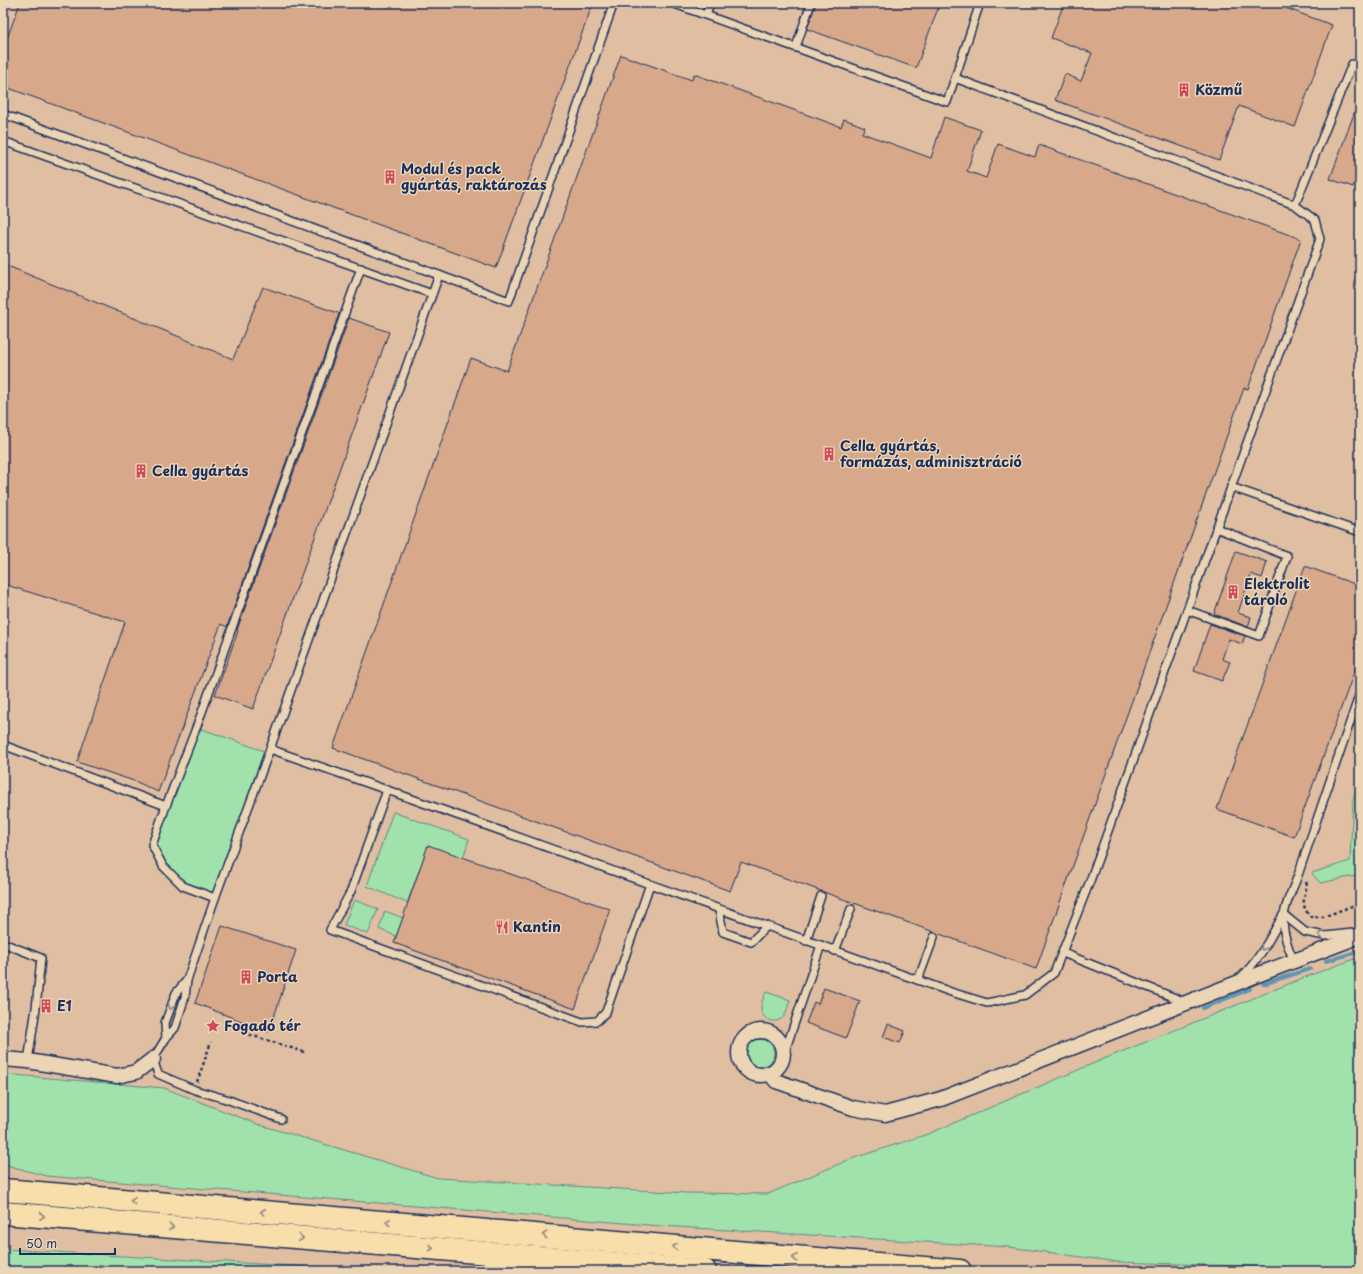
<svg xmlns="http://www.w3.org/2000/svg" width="1363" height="1274" font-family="'Playpen Sans',sans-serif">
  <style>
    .built { fill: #dfbea1 }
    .green { fill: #a1e2ac; stroke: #5e8885 }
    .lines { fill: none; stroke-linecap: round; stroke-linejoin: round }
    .stream { stroke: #5f96b3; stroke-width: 4 }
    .building { fill: #d7a88a; stroke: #1b2f5e }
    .service-casing { stroke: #1b2f5e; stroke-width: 10 }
    .minor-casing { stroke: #1b2f5e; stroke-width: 17 }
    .trunk-casing { stroke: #1b2f5e; stroke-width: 25 }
    .path { stroke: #1b2f5e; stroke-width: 2.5; stroke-dasharray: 3 3; stroke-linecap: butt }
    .service { stroke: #ecd5b5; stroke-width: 7 }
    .minor { stroke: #ecd5b5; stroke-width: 14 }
    .trunk { stroke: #f8deab; stroke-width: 22 }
    .oneway { stroke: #84828a }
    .oneway2 { stroke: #8a8684 }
    .labels { text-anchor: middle; stroke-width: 3; stroke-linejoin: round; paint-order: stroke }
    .poi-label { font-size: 14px; font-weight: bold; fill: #1b2f5e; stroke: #ecd5b5; text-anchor: start }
  </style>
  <rect width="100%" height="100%" fill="#e8ccac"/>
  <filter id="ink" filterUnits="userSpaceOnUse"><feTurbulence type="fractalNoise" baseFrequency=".025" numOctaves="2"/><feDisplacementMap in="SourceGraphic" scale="8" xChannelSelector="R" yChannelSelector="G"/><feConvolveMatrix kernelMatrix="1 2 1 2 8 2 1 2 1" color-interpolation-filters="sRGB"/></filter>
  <g filter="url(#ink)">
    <polygon class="built" points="3,3 1360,3 1360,1271 178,1271 3,1258"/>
    <g class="green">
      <polygon points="199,728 264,751 213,894 185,883 165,864 156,845"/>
      <polygon points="1360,777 1360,875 1320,883 1312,873 1350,861 1353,800"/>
      <polygon points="393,812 469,839 463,858 428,846 407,903 367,886"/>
      <polygon points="354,900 378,909 368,934 344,925"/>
      <polygon points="385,911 403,918 396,936 379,929"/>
      <polygon points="1354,959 1360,960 1360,1270 1118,1262 1009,1247 661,1226 46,1176 3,1164 3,1074 164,1088 257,1124 438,1178 687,1193 768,1194 851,1159 928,1134 1099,1061 1308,976"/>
      <path d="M766,992L790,1000C788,1005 787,1012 784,1016C777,1026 761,1020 761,1008C761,1003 764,997 766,992Z"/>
      <circle cx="760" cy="1053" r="14"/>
      <polygon points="3,1249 379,1271 3,1271"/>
    </g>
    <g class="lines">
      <g class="stream">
        <polyline points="1326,961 1354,953 1360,953"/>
        <polyline points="1263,984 1310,969"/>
        <polyline points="1203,1008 1250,989"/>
      </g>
    </g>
    <g class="building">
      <polygon points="20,3 593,3 496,268 3,86 3,49"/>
      <polygon points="816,3 940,3 916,68 807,29"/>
      <polygon points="1064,3 1272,3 1332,25 1295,127 1239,106 1219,160 1055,100 1065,74 1081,81 1092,53 1051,38"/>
      <polygon points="621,55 692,80 694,74 841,127 844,119 865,127 862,133 931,158 944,117 981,130 967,171 986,178 998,144 1035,157 1039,145 1301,239 1248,389 1244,388 1036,969 741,862 730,891 333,748 471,358 507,371"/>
      <polygon points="1359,100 1360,100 1360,168 1353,187 1330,179"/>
      <polygon points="3,264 233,359 263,287 338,313 339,314 227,627 221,624 158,792 137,782 77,762 125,622 3,584"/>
      <polygon points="349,318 389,332 253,709 215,695 238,631 237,630"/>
      <polygon points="1236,551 1267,562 1262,578 1251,574 1238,613 1251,617 1248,627 1214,614"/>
      <polygon points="1305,566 1360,586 1360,656 1294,837 1217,809"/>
      <polygon points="1210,624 1245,636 1242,644 1229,639 1222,659 1230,662 1222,681 1194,671"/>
      <polygon points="428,845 610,909 575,1009 394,943"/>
      <polygon points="222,926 296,950 269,1032 195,1003"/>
      <polygon points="824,988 860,1001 846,1038 806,1023 814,1002 818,1004"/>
      <polygon points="888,1024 905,1031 900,1043 883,1037"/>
    </g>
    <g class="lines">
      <g class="service-casing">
        <g id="service">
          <polyline points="706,15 710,3"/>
          <polyline points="796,47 811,3"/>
          <polyline points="955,78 980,3"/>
          <polyline points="3,114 509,301 614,3"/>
          <polyline points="3,141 432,294"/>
          <polyline points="1295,205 1352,64"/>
          <polyline points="1231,487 1360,532"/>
          <polyline points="1187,610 1259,636 1287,556 1216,528"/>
          <polyline points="3,745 166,806"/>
          <polyline points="270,749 387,790 951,992 987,1003 1025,995 1054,973 1090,881 1320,239 1315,220 1295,205 955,78 947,102 672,3"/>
          <polyline points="387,790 351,891 330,930 582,1022 597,1021 606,1012 650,884"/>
          <polyline points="215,898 183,886 163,866 152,845 166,806 198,723 361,268"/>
          <polyline points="719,910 723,932 751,942 767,926"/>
          <polyline points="1284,915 1305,932 1325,936 1353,933"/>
          <polyline points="806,941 821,896"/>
          <polyline points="3,943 41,958 36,1008 28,1061"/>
          <polyline points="835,951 851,909"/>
          <polyline points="1063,953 1185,1002"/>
          <path d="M1294,961C1277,924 1282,914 1297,878L1360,693"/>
          <path d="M1241,977C1259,961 1271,936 1283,915"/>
          <polyline points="918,980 934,937"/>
          <polyline points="166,1038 165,1023 176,993 187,980"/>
          <polyline points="784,1054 821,945"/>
          <polyline points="281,1119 226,1099 195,1090 158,1074 153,1059 166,1038 175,1028 185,997 187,980 215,898 270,749 439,275"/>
        </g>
      </g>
      <g class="minor-casing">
        <g id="minor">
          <circle cx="761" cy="1053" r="22"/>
          <polyline points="3,1059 28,1061 117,1076 136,1072 153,1059"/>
          <polyline points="770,1073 776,1081 853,1108 885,1114 941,1099 1265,972 1360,936"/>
        </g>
      </g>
      <g class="trunk-casing">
        <g id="trunk">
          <polyline points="3,1190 960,1271"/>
          <polyline points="3,1213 705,1271"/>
        </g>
      </g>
      <g class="path">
        <path d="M1306,882L1307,885C1304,898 1300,906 1311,917H1323L1360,903"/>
        <polyline points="244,1033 304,1052"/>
        <polyline points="197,1082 211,1042"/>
      </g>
      <use href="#service" class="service"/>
      <use href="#minor" class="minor"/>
      <use href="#trunk" class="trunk"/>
    </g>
    <defs><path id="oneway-chevron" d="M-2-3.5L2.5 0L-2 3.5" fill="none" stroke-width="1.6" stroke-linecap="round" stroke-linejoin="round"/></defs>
    <g class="oneway">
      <use href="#oneway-chevron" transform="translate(1321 935) rotate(-173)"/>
      <use href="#oneway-chevron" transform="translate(1263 948) rotate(122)"/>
      <use href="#oneway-chevron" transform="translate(171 1007) rotate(109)"/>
    </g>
    <g class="oneway2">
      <use href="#oneway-chevron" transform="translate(133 1201) rotate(-175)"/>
      <use href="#oneway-chevron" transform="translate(263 1212) rotate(-175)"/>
      <use href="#oneway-chevron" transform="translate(42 1216) rotate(5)"/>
      <use href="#oneway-chevron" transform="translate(388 1222) rotate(-175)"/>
      <use href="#oneway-chevron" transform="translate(171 1227) rotate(5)"/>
      <use href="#oneway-chevron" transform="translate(545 1235) rotate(-175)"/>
      <use href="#oneway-chevron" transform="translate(301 1238) rotate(5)"/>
      <use href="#oneway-chevron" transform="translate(675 1247) rotate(-175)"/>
      <use href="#oneway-chevron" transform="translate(431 1248) rotate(5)"/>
      <use href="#oneway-chevron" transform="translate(795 1258) rotate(-175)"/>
    </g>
  </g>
  <defs>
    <g id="building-bare" transform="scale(1.08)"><path d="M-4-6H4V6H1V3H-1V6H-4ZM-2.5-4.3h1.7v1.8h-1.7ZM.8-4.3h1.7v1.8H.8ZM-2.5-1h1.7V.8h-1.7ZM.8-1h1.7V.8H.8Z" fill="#d1495b" stroke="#ecd5b5" stroke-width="2.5" paint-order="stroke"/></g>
    <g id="restaurant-bare" transform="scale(1.08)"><path d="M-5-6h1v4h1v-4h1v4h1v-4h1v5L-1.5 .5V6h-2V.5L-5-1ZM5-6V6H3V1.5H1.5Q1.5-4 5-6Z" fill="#d1495b" stroke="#ecd5b5" stroke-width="2.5" paint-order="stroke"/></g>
    <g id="sight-bare" transform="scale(1.08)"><path d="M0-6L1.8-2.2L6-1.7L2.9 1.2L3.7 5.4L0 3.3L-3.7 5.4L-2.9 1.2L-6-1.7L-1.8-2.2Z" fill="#d1495b" stroke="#ecd5b5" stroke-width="2.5" paint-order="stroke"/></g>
  </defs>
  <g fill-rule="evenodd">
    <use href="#building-bare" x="1184" y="90"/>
    <use href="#building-bare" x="390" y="177"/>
    <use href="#building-bare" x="829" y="454"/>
    <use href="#building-bare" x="141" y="471"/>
    <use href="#building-bare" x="1233" y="592"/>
    <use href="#restaurant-bare" x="502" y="927"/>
    <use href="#building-bare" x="246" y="977"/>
    <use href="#building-bare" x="46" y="1006"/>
    <use href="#sight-bare" x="213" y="1026"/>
  </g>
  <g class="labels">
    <g class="poi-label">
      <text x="1195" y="95">Közmű</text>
      <text x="401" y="174">Modul és pack<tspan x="401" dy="16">gyártás, raktározás</tspan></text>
      <text x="840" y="451">Cella gyártás,<tspan x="840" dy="16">formázás, adminisztráció</tspan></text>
      <text x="152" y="476">Cella gyártás</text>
      <text x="1244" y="589">Elektrolit<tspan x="1244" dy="16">tároló</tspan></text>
      <text x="513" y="932">Kantin</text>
      <text x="257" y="982">Porta</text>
      <text x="57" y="1011">E1</text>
      <text x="224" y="1031">Fogadó tér</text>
    </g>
  </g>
  <rect width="1363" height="1274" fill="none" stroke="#ecd5b5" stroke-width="16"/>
  <rect x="8" y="8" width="1347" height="1258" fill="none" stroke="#1b2f5e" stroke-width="1.5" filter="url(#ink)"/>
  <path d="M20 1248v6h95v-6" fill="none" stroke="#1b2f5e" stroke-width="2"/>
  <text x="26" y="1248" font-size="12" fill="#1b2f5e" stroke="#ecd5b5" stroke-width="3" paint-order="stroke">50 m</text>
</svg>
